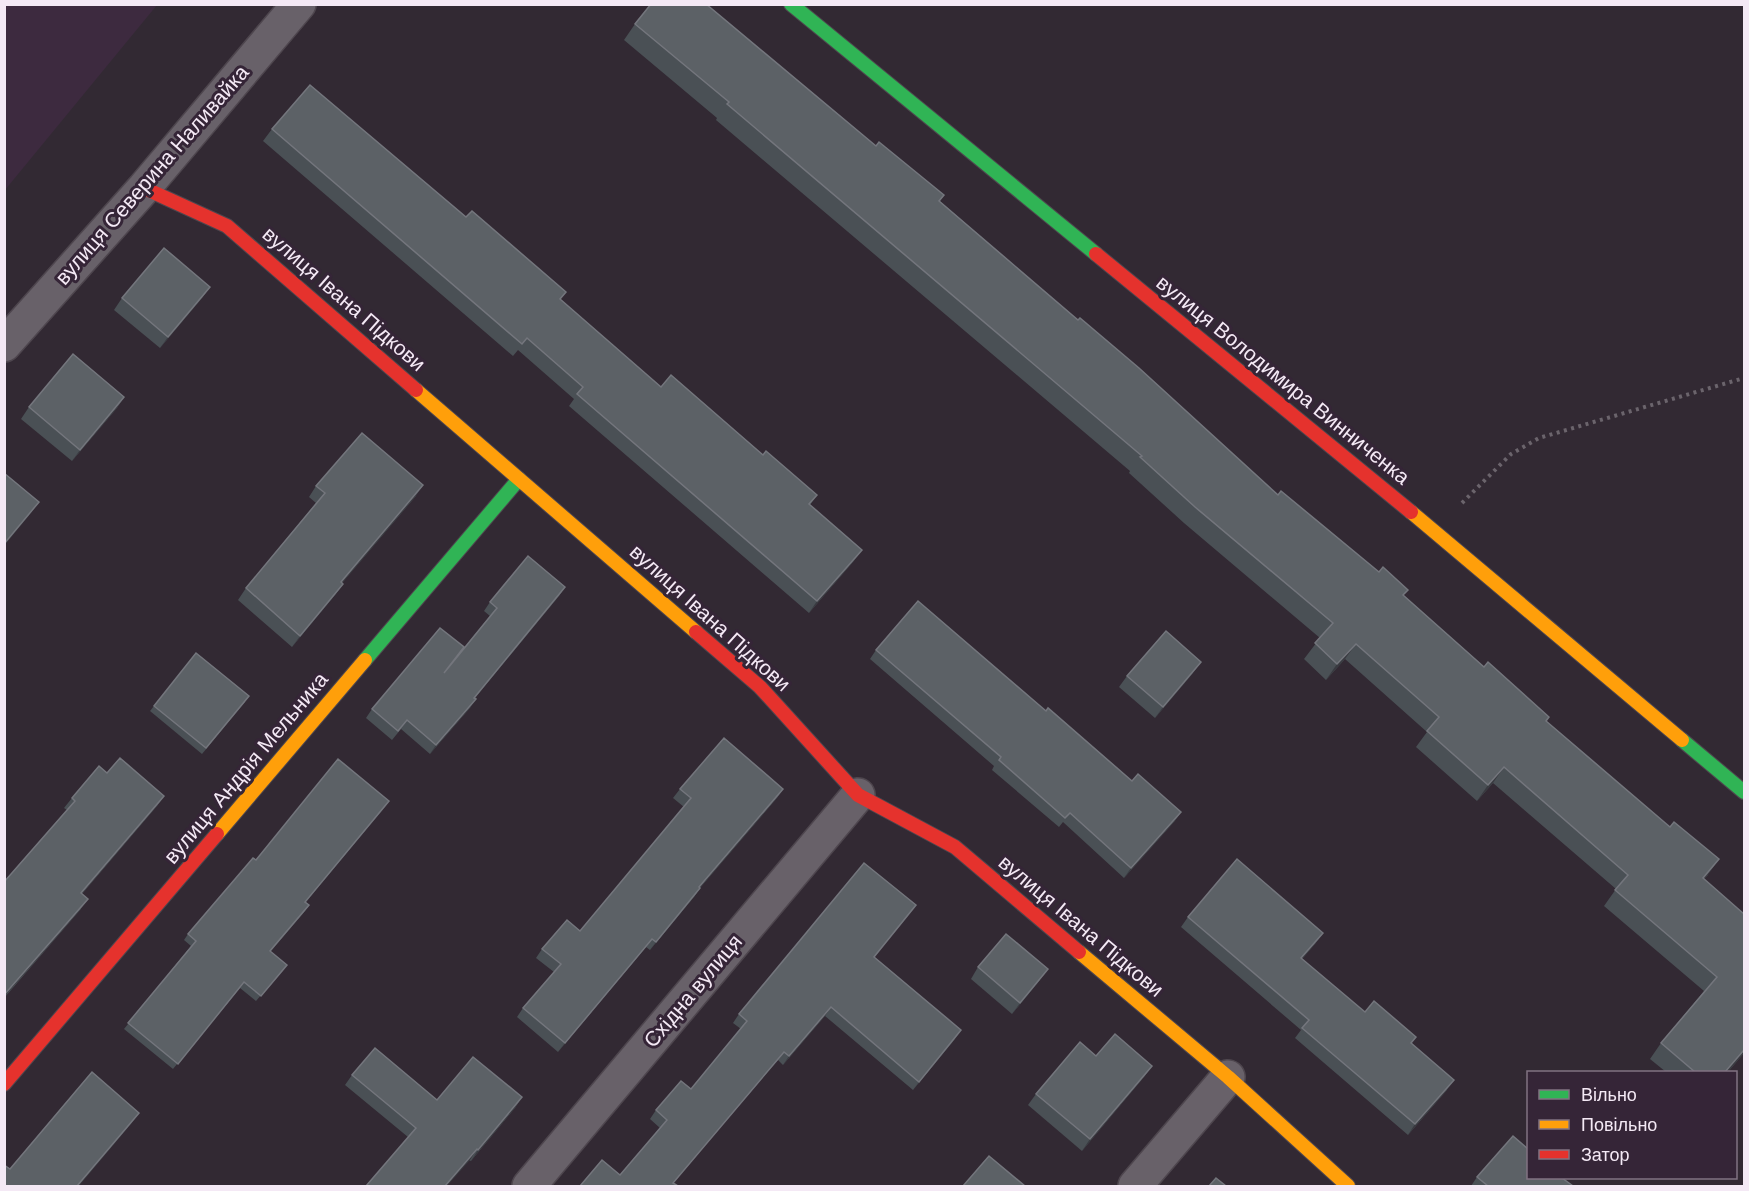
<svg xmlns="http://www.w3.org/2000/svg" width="1749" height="1191" font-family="Arial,sans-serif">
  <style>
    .built { fill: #3d2a3f }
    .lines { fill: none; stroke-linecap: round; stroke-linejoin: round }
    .street-casing { stroke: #4e464e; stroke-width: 36 }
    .fast-casing { stroke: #4e464e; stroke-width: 16 }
    .slow-casing { stroke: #4e464e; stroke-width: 16 }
    .jam-casing { stroke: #4e464e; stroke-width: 16 }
    .path { stroke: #6b646c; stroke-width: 4; stroke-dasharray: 3 4.5; stroke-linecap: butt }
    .street { stroke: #686169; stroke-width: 33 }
    .fast { stroke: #30b455; stroke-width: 14 }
    .slow { stroke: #ff9f0a; stroke-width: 14 }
    .jam { stroke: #e5322d; stroke-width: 14 }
    .wall { fill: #4a5055 }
    .shaded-wall { fill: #393a40 }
    .building { fill: #5c6166; stroke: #74767d; stroke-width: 1.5 }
    .labels { text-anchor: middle; stroke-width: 6; stroke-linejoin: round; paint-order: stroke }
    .street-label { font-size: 21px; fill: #f4e9f5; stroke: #352537 }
  </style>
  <rect width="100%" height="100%" fill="#322933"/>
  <polygon class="built" points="5,4 157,5 5,190 4,5"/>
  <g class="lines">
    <g class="street-casing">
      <g id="street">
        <polyline points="4,345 144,188 299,4"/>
        <polyline points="529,1186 858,795"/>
        <polyline points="1135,1186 1228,1077"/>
      </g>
    </g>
    <g class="fast-casing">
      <g id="fast">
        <polyline points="791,4 1096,254"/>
        <polyline points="365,660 519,479"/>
        <polyline points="1682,740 1744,792"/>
      </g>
    </g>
    <g class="slow-casing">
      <g id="slow">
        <polyline points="416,390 696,632"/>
        <polyline points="1411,512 1682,740"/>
        <polyline points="217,834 365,660"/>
        <polyline points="1079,952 1228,1077 1348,1186"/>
      </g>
    </g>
    <g class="jam-casing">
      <g id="jam">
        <polyline points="144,188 227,226 416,390"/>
        <polyline points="1096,254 1411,512"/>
        <polyline points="696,632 760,687 858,795 955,847 1079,952"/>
        <polyline points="4,1084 217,834"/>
      </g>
    </g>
    <polyline class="path" points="1462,503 1511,454 1539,438 1744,378"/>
    <use href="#street" class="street"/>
    <use href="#fast" class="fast"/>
    <use href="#slow" class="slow"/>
    <use href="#jam" class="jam"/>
  </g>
  <g class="wall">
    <polygon points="635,24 876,146 944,195 940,201 1278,495 1404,596 1546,721 1708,875 1704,879 1744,1053 1728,1072 1666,1072 1650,1059 1661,1043 1704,991 1604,906 1616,889 1493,783 1477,801 1416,747 1427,732 1345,659 1326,680 1304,659 1320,638 1184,523 1129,473 1130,471 716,120 717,118 624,40"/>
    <polygon points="272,129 466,217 566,292 560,300 661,387 763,455 817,495 810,505 862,550 853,562 809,613 569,406 574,399 518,350 513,356 263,141"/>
    <polygon points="210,287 202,298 160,348 114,310 122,298"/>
    <polygon points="124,397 117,408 72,461 21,419 29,407"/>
    <polygon points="316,486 416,496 342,583 343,584 335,595 292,647 238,600 246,588 316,503 309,497"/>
    <polygon points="565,587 559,596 475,698 470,708 430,754 401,729 392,740 366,718 372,709 451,664 490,616 484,611 490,602"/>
    <polygon points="876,650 1046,711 1132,781 1181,812 1174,822 1124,878 1063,822 1059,827 992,770 994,766 870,659"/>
    <polygon points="1193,673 1155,718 1119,687 1127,676"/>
    <polygon points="245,702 202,754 150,711 154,706"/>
    <polygon points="107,773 164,796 157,806 82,894 81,909 5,997 4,882 67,810 64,808 72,798"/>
    <polygon points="680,789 783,789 777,798 700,888 694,897 650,950 646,947 558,1052 517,1017 523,1008 554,972 536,958 542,949 580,931 684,807 673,798"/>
    <polygon points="389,801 306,902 309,905 305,911 270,952 287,965 256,1001 240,988 173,1069 124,1029 191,946 184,940 188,934 256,860"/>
    <polygon points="909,914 874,957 955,1039 913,1090 825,1016 783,1065 778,1060 620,1175 660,1128 650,1119 656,1110 691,1089 741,1029 733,1023 739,1014"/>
    <polygon points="1188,917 1323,933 1315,944 1302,959 1365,1012 1412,1043 1447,1090 1408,1135 1295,1038 1301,1030 1181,927"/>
    <polygon points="978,967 1040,980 1012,1014 971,979"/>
    <polygon points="1096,1056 1152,1066 1144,1077 1082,1151 1028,1105 1036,1094"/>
    <polygon points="352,1075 437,1100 522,1097 515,1108 471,1161 408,1137 345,1085"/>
    <polygon points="1477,1177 1573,1186 1471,1186"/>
  </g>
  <g class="shaded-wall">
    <polygon points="210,287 202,298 160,348 168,337"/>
    <polygon points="124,397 117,408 72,461 80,450"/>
    <polygon points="423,485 416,496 333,594 341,582"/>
    <polygon points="39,502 31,513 4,546 4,544"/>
    <polygon points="862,550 853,562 809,613 817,601"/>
    <polygon points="343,584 335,595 292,647 300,636"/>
    <polygon points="565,587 559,596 468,706 474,698"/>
    <polygon points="1356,644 1345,659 1326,680 1337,664"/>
    <polygon points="1201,662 1193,673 1155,718 1163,707"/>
    <polygon points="476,699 470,708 430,754 436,745"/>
    <polygon points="1504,767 1493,783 1477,801 1488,785"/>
    <polygon points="783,789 777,798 693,896 699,887"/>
    <polygon points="164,796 157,806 74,903 81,893"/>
    <polygon points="389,801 385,807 301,908 305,902"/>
    <polygon points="1181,812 1174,822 1124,878 1131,868"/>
    <polygon points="1719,859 1708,875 1692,894 1703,878"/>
    <polygon points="700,888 694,897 650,950 656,942"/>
    <polygon points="88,899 81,909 4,997 4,995"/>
    <polygon points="309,905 305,911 266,957 270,951"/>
    <polygon points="1323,933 1315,944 1294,969 1301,958"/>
    <polygon points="652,939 646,947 558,1052 565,1043"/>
    <polygon points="1048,969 1040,980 1012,1014 1020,1003"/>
    <polygon points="831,1007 825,1016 783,1065 789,1056"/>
    <polygon points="961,1030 955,1039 913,1090 919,1082"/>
    <polygon points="1744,1050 1744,1053 1728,1072 1725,1072"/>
    <polygon points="784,1052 778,1060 670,1186"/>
    <polygon points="1152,1066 1144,1077 1082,1151 1090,1139"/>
    <polygon points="1454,1080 1447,1090 1408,1135 1415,1124"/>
    <polygon points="522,1097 515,1108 471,1161 478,1150"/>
    <polygon points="139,1113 131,1124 79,1186 77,1186"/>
    <polygon points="477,1149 470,1160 447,1186 445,1186"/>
  </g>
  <g class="building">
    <polygon points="651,4 706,4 876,146 879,142 944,195 939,201 1078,320 1080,318 1139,368 1278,495 1281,491 1379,572 1383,567 1408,590 1403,595 1484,667 1488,662 1549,717 1546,721 1670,827 1674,822 1719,859 1703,878 1744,914 1744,1050 1725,1072 1695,1072 1661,1043 1717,977 1615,890 1628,875 1504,767 1488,785 1427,731 1439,717 1356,644 1337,664 1315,643 1333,623 1195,507 1140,457 1142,456 727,104 729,102 635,24"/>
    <polygon points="310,85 466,217 472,211 566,292 560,299 661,387 671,375 763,455 766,451 817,495 809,504 862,550 817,601 577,394 583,387 527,338 522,344 272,129"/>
    <polygon points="164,248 210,287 168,337 122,298"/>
    <polygon points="73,354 124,397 80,450 29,407"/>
    <polygon points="362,433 423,485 341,582 343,584 300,636 246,588 325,493 316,486"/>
    <polygon points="4,473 39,502 4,544"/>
    <polygon points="528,556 565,587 474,698 476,699 436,745 407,720 398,731 372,709 440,628 464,647 444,673 497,608 490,602"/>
    <polygon points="918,601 1046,711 1048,708 1132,781 1138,774 1181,812 1131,868 1070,813 1065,818 999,760 1001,757 876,650"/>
    <polygon points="1166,631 1201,662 1163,707 1127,676"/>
    <polygon points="196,653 249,696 206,748 154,706"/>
    <polygon points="724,738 783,789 699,887 700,888 656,942 652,939 565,1043 523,1008 561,964 542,949 567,920 580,931 691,798 680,789"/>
    <polygon points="120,758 164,796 81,893 88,899 4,995 4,882 75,801 72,798 99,766 107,773"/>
    <polygon points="338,759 389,801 305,902 309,905 270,951 287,965 261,996 244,982 178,1064 128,1023 196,941 188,934 253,858 256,860"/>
    <polygon points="1237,859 1323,933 1301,958 1365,1012 1374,1001 1416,1037 1411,1043 1454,1080 1415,1124 1302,1028 1309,1020 1188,917"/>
    <polygon points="864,863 916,905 874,957 961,1030 919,1082 831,1007 789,1056 784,1052 673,1183 678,1186 580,1186 602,1160 620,1175 667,1120 656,1110 681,1081 691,1089 747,1021 739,1014"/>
    <polygon points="1006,934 1048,969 1020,1003 978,967"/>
    <polygon points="1115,1034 1152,1066 1090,1139 1036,1094 1080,1042 1096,1056"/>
    <polygon points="375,1048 437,1100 473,1057 522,1097 478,1150 477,1149 445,1186 366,1186 416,1128 352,1075"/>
    <polygon points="92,1072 139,1113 77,1186 4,1186 4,1165 10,1169"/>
    <polygon points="1513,1136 1528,1149 1528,1178 1562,1178 1573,1186 1488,1186 1477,1177"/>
    <polygon points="989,1156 1025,1186 963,1186"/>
    <polygon points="1216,1178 1226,1186 1209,1186"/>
  </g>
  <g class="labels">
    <g class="street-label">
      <text transform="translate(152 175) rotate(-49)" y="7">вулиця Северина Наливайка</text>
      <text transform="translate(344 299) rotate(41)" y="7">вулиця Івана Підкови</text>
      <text transform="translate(1283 380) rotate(39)" y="7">вулиця Володимира Винниченка</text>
      <text transform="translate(710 618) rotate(42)" y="7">вулиця Івана Підкови</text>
      <text transform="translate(246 768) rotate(-50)" y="7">вулиця Андрія Мельника</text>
      <text transform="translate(1081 926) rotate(40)" y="7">вулиця Івана Підкови</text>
      <text transform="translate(693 991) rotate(-50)" y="7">Східна вулиця</text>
    </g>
  </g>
  <rect width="1749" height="1191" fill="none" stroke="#f4e9f5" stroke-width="12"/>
  <rect x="1527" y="1071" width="210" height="108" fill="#352537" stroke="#817383" stroke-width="1.5"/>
  <rect x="1539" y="1090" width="30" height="9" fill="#30b455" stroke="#817383" stroke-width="1.5"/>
  <text x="1581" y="1101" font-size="18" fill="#f4e9f5">Вільно</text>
  <rect x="1539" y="1120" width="30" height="9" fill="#ff9f0a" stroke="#817383" stroke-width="1.5"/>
  <text x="1581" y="1131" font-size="18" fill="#f4e9f5">Повільно</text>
  <rect x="1539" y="1150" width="30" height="9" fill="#e5322d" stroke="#817383" stroke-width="1.5"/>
  <text x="1581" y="1161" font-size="18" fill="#f4e9f5">Затор</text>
</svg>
